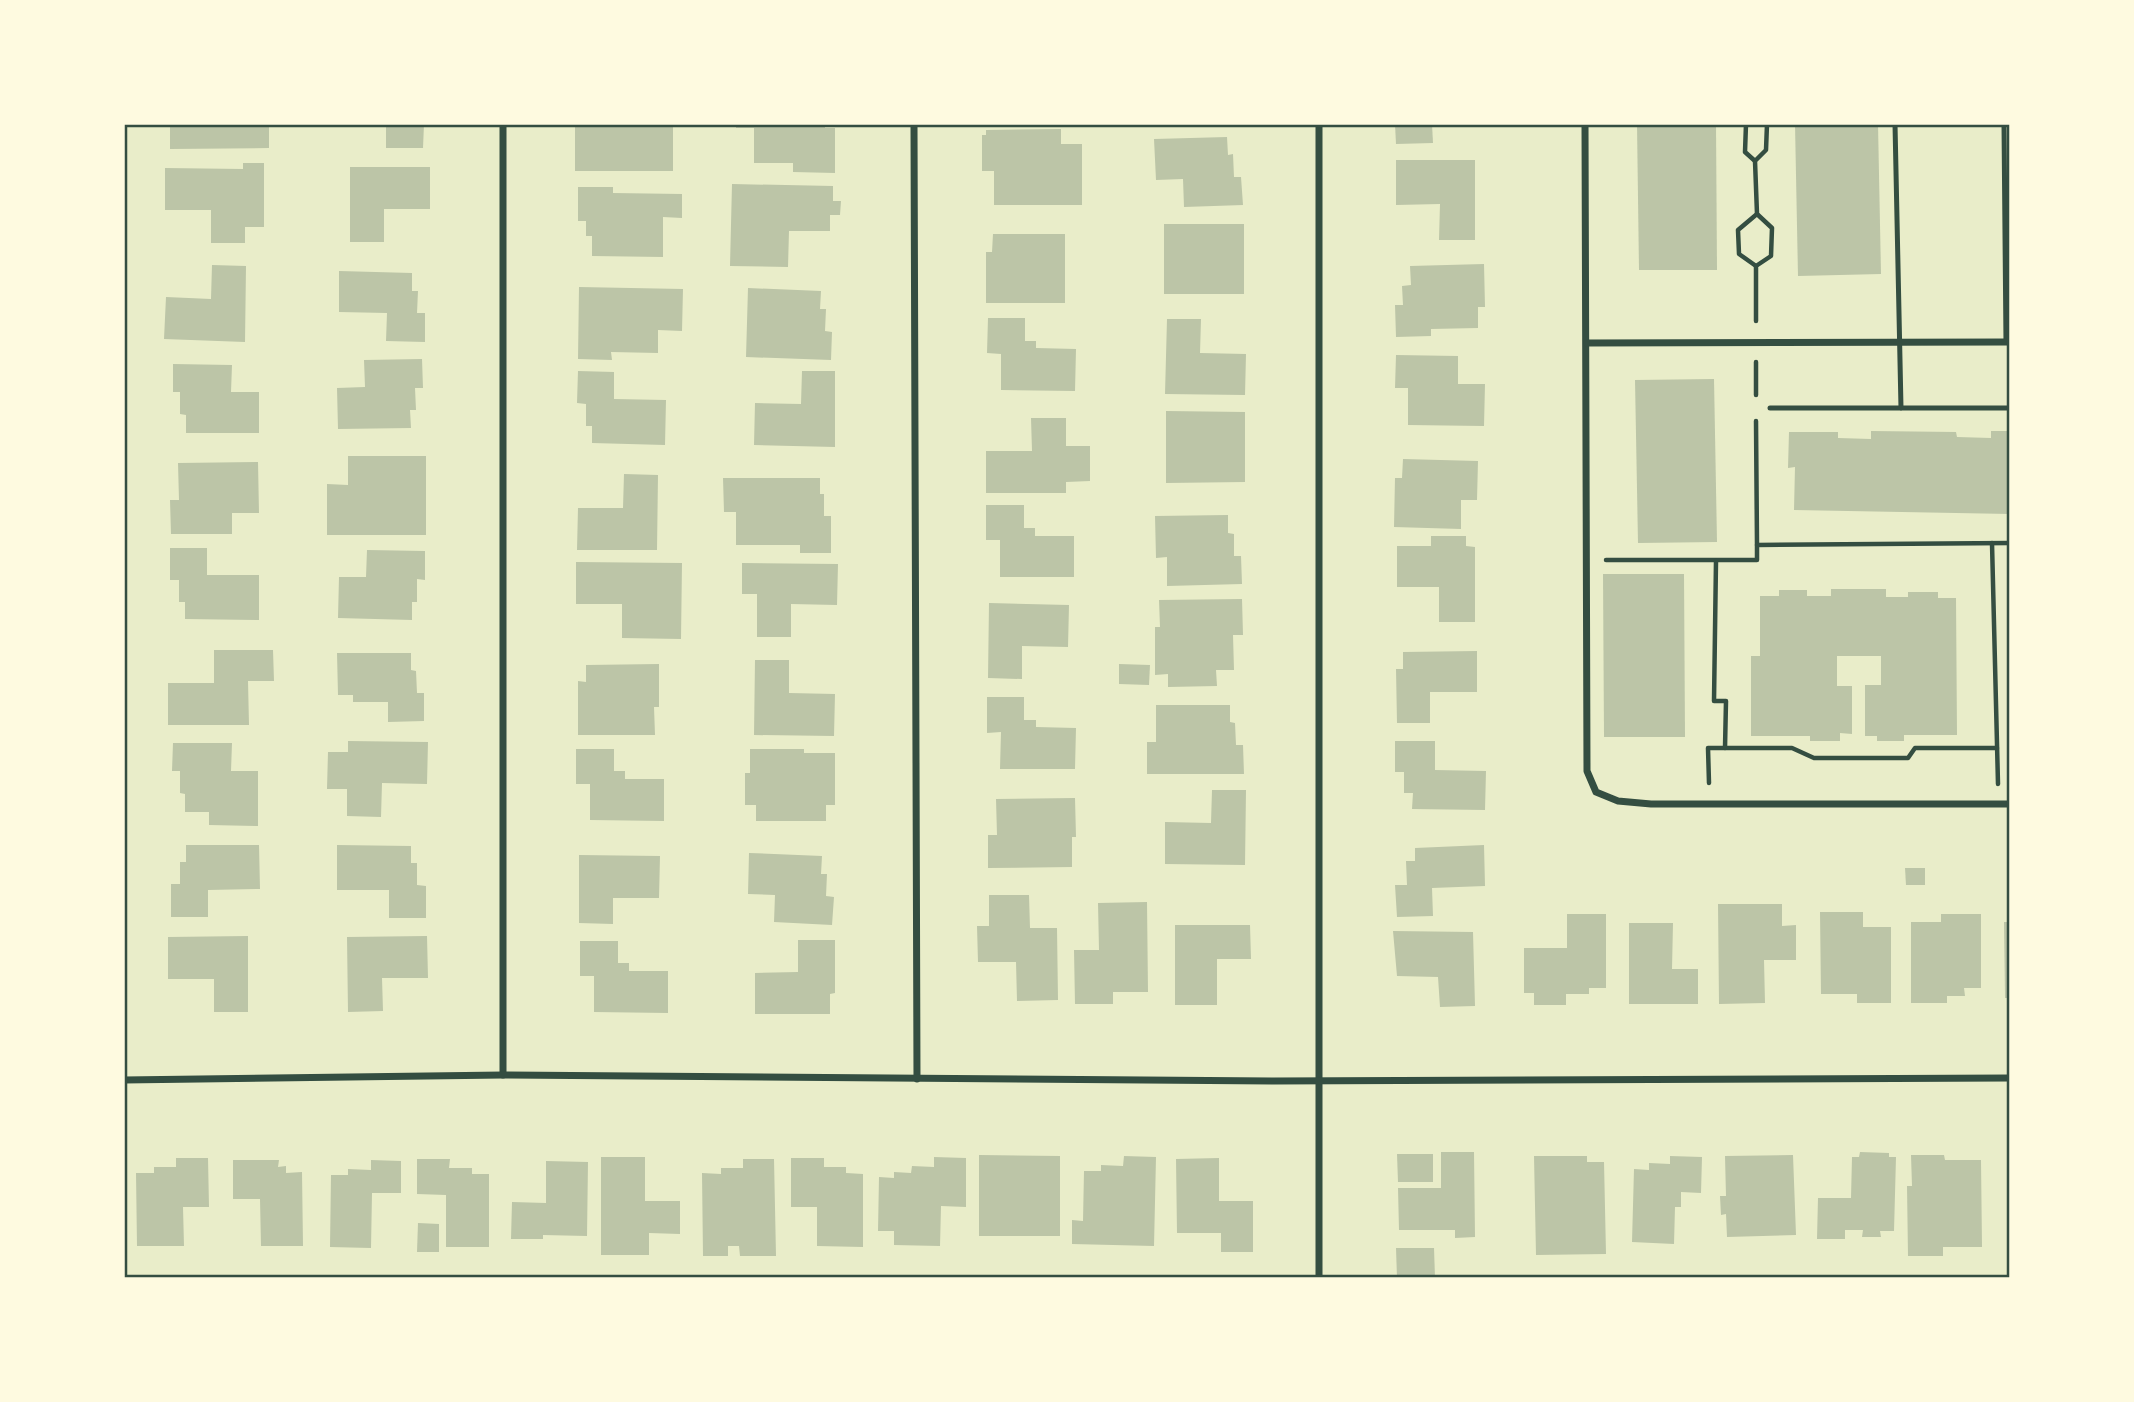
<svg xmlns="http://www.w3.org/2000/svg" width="2134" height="1402" font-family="Lato,sans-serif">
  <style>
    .building { fill: #bcc5a7 }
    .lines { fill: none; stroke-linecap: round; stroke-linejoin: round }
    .path { stroke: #344e41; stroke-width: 4.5 }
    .service { stroke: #344e41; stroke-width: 5 }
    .minor { stroke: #344e41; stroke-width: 7 }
    .neatline { fill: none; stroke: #344e41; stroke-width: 2.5 }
  </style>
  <rect width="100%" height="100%" fill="#e9edc9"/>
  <g class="building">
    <polygon points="170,124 269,124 269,148 170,149"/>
    <polygon points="386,124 424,124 423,148 386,148"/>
    <polygon points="575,124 673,126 673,171 575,171"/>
    <polygon points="736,124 825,124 825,128 835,128 835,173 793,172 793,163 754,163 754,128 736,128"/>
    <polygon points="1395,124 1432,124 1433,143 1396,144"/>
    <polygon points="1637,124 1716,124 1717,270 1639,270"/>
    <polygon points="1795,124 1878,124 1881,274 1798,276"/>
    <polygon points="1061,129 1061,144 1082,144 1082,205 994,205 994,171 982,171 982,135 986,135 986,130"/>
    <polygon points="1227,137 1228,155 1233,154 1234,177 1241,177 1243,205 1184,207 1183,179 1156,180 1154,139"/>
    <polygon points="1396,160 1475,160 1475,240 1439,240 1440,204 1396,205"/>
    <polygon points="243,163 264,163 264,227 245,227 245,243 211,243 211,210 165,210 165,168 243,169"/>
    <polygon points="350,167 430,167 430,209 384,209 384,242 350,242"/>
    <polygon points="732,184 833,186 833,201 841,201 840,215 830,215 830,231 789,231 788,267 730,266"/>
    <polygon points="578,187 613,187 613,193 682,194 682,218 663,217 663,257 592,256 592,236 586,236 586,221 578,221"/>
    <rect x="1164" y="224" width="80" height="70"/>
    <polygon points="993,234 1065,234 1065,303 986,303 986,252 992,252"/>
    <polygon points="1484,264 1485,307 1478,307 1478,328 1431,329 1431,336 1396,337 1395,305 1403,305 1402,286 1411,285 1410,266"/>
    <polygon points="212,265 246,266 245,342 164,339 166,297 211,299"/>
    <polygon points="339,271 412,273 412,291 418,291 417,313 425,313 425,342 386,341 387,313 339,312"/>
    <polygon points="579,287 683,289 682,331 658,330 658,353 611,352 612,360 578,359"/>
    <polygon points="748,288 821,291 820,309 826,309 825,331 832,332 831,360 746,357"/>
    <polygon points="988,318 1025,318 1025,341 1036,341 1036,348 1076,349 1075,391 1001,390 1001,354 987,353"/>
    <polygon points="1167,319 1201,319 1200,353 1246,354 1245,395 1165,394"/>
    <polygon points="1396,355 1458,356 1458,384 1485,384 1484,426 1408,425 1408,388 1395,388"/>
    <polygon points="422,359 423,388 415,388 416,410 410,410 411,428 338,429 337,388 365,387 364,360"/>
    <polygon points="173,364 232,365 231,392 259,392 259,433 186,433 186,415 180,414 180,392 173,392"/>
    <polygon points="578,371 614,372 614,399 666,400 665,445 592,443 592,426 586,426 586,404 577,403"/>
    <polygon points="802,371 835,371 835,447 754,445 755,403 801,404"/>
    <polygon points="1714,379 1717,542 1638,543 1635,380"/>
    <polygon points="1166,411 1245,412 1245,482 1166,483"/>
    <polygon points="1031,418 1066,418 1066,446 1090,446 1090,481 1066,482 1066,493 986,493 986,451 1032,451"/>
    <polygon points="1871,431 1956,432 1957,437 1991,438 1991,431 2010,431 2010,514 1794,510 1795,467 1788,468 1789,432 1838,432 1838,438 1871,439"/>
    <polygon points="348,456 426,456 426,535 327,535 327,484 348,485"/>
    <polygon points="1403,459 1478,461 1477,500 1461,500 1461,529 1394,527 1395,478 1402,478"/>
    <polygon points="258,462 259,513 232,513 232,534 171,534 170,500 179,500 178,463"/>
    <polygon points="624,474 658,475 657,550 577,550 578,508 623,508"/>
    <polygon points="723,478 820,478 820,494 824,494 824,516 831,516 831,553 800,553 800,545 736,545 736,512 724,512"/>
    <polygon points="986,505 1024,505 1024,528 1035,528 1035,536 1074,536 1074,577 1000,577 1000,540 986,540"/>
    <polygon points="1228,515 1228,533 1234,534 1234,556 1241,556 1242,584 1167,586 1167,557 1156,558 1155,516"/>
    <polygon points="1431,536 1466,536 1466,546 1475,547 1475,622 1439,622 1439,587 1397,587 1397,546 1431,546"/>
    <polygon points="170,548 207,548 207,575 259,575 259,620 185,619 185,602 179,602 179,580 170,580"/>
    <polygon points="367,550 425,551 425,580 417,579 417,602 412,602 412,620 338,618 339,577 366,577"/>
    <polygon points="576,562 682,563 681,639 622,638 622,604 576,604"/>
    <polygon points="742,563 838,564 837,605 791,604 791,637 757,637 757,594 742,594"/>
    <polygon points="1603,574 1684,574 1685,737 1604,737"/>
    <polygon points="1831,589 1886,589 1886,597 1908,597 1908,592 1938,592 1938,598 1956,598 1957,735 1904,735 1904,741 1877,741 1877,736 1865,736 1865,685 1881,685 1881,656 1837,656 1837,686 1852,686 1852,734 1840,733 1840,741 1810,741 1810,736 1751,736 1751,656 1760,656 1760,596 1779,596 1779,590 1807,590 1807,596 1831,596"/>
    <polygon points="1242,599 1243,635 1233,635 1234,670 1216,670 1217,686 1168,687 1168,674 1155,675 1155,627 1160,627 1159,600"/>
    <polygon points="989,603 1069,605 1068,647 1022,646 1022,679 988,678"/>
    <polygon points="214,650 273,650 274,681 248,681 249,725 168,725 168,683 214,683"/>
    <polygon points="1477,651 1477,692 1430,692 1430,723 1397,723 1396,669 1403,669 1403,652"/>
    <polygon points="337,653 411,653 411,670 416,671 417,693 424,693 424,721 388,722 388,702 353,702 353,695 338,695"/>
    <polygon points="755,660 789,660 789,693 835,694 834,736 754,735"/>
    <polygon points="659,664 659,707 654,707 655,735 578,735 578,681 586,682 586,665"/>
    <polygon points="1119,664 1150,665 1149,685 1119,684"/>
    <polygon points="987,697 1024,697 1024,720 1036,720 1036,727 1076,728 1075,769 1000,769 1001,732 987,733"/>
    <polygon points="1156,705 1230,705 1230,722 1235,723 1236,745 1243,745 1244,774 1147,774 1147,742 1156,742"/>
    <polygon points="348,741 428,742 427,784 382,783 381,817 347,816 347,789 327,789 328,752 348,752"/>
    <polygon points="1395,741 1435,741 1435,770 1486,771 1485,810 1412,809 1413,793 1404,793 1404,772 1395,772"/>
    <polygon points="173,743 232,743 231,771 258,771 258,826 209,825 209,812 185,812 185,794 180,793 180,771 172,771"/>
    <polygon points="576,749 614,749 614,771 625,771 625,779 664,779 664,821 590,820 590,784 576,784"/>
    <polygon points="750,749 804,749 804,753 835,753 835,805 826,805 826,821 756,821 756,805 745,805 745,773 750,773"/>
    <polygon points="1212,790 1246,790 1245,865 1165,864 1165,822 1211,823"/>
    <polygon points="1075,798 1076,837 1072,837 1072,867 988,868 988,835 997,835 996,799"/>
    <polygon points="186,845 259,845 260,889 208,890 208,917 171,917 171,884 180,884 180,862 186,862"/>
    <polygon points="337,845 411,846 411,863 417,863 417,885 426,886 426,918 389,918 389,890 337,890"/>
    <polygon points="1484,845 1485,886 1432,888 1433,916 1397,917 1395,885 1407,885 1406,861 1415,861 1415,848"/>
    <polygon points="749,853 822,856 821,874 827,874 826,896 834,897 832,925 774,922 775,895 748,894"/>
    <polygon points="579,855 660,856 659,898 613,898 613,924 579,923"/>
    <polygon points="1905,868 1925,868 1925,885 1906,885"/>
    <polygon points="989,895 1029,895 1030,928 1057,928 1058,1000 1017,1001 1016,962 978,962 977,926 989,926"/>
    <polygon points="1147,902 1148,992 1113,992 1113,1004 1075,1004 1074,950 1099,950 1098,903"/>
    <polygon points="1718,904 1782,904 1782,926 1796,925 1796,960 1764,960 1765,1003 1719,1004"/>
    <polygon points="1820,912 1863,912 1863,927 1891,927 1891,1003 1857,1003 1857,994 1821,994"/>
    <polygon points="1567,914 1606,914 1606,988 1589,988 1589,994 1566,994 1566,1005 1534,1005 1534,993 1524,993 1524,948 1567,948"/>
    <polygon points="1941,914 1981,914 1981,988 1964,988 1965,996 1947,996 1947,1003 1911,1003 1911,922 1941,922"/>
    <polygon points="2004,922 2010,922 2010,998 2005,998"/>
    <polygon points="1629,923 1673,923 1672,969 1698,969 1698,1004 1629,1004"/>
    <polygon points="1175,925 1250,925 1251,959 1217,959 1217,1005 1175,1005"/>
    <polygon points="1393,931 1473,932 1475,1006 1440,1007 1438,977 1397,976"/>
    <polygon points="248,936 248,1012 214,1012 214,979 168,979 168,937"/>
    <polygon points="427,936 428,978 382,978 383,1011 348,1012 347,937"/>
    <polygon points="798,940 835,940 835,993 830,994 830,1014 755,1014 755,973 798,972"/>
    <polygon points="580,941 618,941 618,963 629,963 629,971 668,971 668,1013 594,1012 594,976 580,976"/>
    <polygon points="1441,1152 1474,1152 1475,1237 1455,1238 1455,1230 1399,1230 1398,1188 1441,1188"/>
    <polygon points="1860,1152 1889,1153 1889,1157 1896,1157 1894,1231 1880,1231 1881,1237 1862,1237 1863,1230 1845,1230 1845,1239 1817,1239 1818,1198 1851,1198 1852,1157 1859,1157"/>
    <polygon points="1397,1154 1433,1154 1433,1182 1398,1182"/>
    <polygon points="979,1155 1060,1156 1060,1236 979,1236"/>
    <polygon points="1793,1155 1796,1235 1727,1237 1726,1214 1721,1215 1720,1196 1726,1196 1725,1156"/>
    <polygon points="1911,1155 1944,1155 1945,1160 1981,1160 1982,1247 1943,1247 1943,1256 1908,1256 1907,1186 1912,1186"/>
    <polygon points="1124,1156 1156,1157 1154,1246 1072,1244 1072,1220 1083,1221 1084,1171 1101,1171 1101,1165 1123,1166"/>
    <polygon points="1534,1156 1587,1156 1587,1162 1604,1162 1606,1254 1536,1255"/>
    <polygon points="1670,1156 1702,1157 1701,1193 1681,1192 1681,1207 1675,1207 1674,1244 1632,1242 1634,1169 1649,1170 1649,1163 1670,1164"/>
    <polygon points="601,1157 645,1157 645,1201 680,1201 680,1234 649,1233 649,1255 601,1255"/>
    <polygon points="934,1157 966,1158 966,1207 941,1206 940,1246 894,1245 894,1231 878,1231 879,1177 894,1178 894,1172 911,1173 912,1166 934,1167"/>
    <polygon points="176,1158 208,1158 209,1207 183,1207 184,1246 137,1246 136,1173 154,1173 154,1167 176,1167"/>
    <polygon points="791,1158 824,1158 824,1167 846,1167 846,1173 863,1174 863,1247 817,1246 817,1207 791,1207"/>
    <polygon points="1219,1158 1219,1201 1253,1201 1253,1252 1221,1252 1221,1233 1177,1233 1176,1159"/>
    <polygon points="417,1159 450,1159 449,1168 472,1168 472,1174 489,1174 489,1247 446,1247 446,1195 417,1194"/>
    <polygon points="743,1159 774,1159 776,1256 740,1256 739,1246 728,1246 728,1256 703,1256 702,1173 721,1174 721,1168 743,1168"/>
    <polygon points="233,1160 279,1160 278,1167 286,1166 286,1173 302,1172 303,1246 261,1246 260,1199 233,1199"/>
    <polygon points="371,1160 401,1161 401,1193 372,1193 371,1248 330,1247 331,1175 348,1175 348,1169 371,1170"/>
    <polygon points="546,1161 588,1162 587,1236 543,1235 543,1239 511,1239 512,1202 546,1203"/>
    <polygon points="418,1223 439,1224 439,1252 417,1252"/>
    <polygon points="1396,1248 1434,1248 1435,1278 1397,1278"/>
  </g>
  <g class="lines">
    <g class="path">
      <polyline points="1746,124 1745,152 1755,161"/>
      <polyline points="1756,266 1739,254 1738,230 1757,214"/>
      <polyline points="1756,321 1756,266 1771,256 1772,228 1757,214 1755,161 1766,150 1767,124"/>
      <polyline points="1756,362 1756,395"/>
      <polyline points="1756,421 1757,545"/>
      <polyline points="1992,543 1998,784"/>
      <polyline points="1606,560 1757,560 1757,545 2010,543"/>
      <polyline points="1716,561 1714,701 1726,701 1725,748"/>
      <polyline points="1709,783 1708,748 1792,748 1814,758 1908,758 1915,748 1997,748"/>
    </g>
    <g class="service">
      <polyline points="1895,124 1901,408"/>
      <polyline points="2004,124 2006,342"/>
      <polyline points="1770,408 2010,408"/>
    </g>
    <g class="minor">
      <polyline points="914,124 917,1079"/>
      <polyline points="1319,124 1319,1278"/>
      <polyline points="1585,124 1587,771 1596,792 1618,801 1651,804 2010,804"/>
      <polyline points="1587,343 2010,342"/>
      <polyline points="503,1075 503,124"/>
      <polyline points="124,1080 503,1075 1274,1081 2010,1078"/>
    </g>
  </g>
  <rect width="2134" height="1402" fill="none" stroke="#fefae0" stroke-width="252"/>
  <rect x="126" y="126" width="1882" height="1150" class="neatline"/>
</svg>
